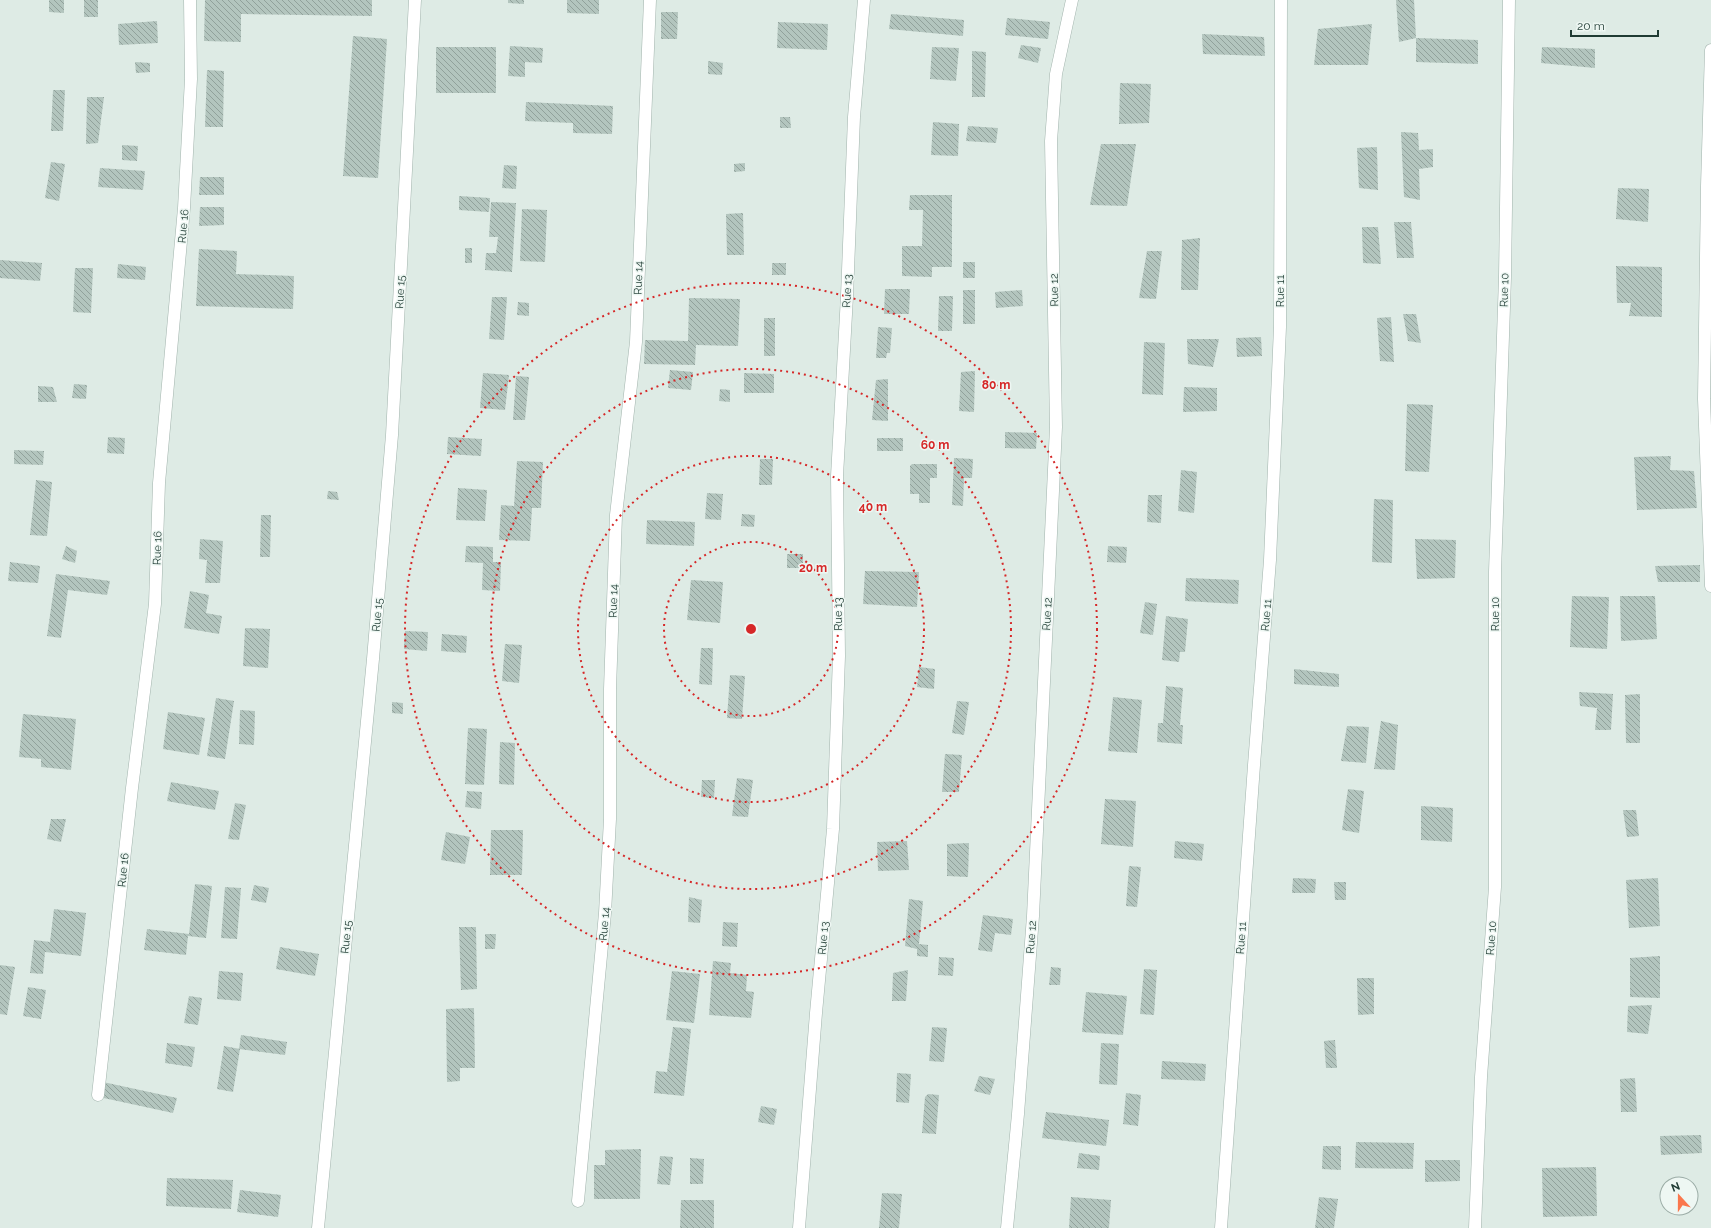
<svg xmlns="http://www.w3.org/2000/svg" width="1711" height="1228" font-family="Raleway,sans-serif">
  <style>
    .building { fill: url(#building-back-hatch) }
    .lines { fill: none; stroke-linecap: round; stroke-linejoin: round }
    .street-casing { stroke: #a1b3ac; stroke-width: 13 }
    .street { stroke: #fff; stroke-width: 12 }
    .ring { fill: none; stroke: #d62828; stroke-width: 2; stroke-dasharray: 2 4 }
    .labels { text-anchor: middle; stroke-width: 3; stroke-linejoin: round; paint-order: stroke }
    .street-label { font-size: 11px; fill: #1f3b33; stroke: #eef7f3 }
    .centre { fill: #d62828; stroke: #eef7f3; stroke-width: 2 }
    .ring-label { font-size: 12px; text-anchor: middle; font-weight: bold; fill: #d62828; stroke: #eef7f3; stroke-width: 3; stroke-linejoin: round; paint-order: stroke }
  </style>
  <defs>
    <pattern id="building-back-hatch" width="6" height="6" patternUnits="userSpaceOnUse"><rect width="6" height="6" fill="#b3c5be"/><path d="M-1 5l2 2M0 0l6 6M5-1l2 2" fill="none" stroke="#91a19b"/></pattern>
  </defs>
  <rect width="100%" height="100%" fill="#deebe5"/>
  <g class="building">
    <polygon points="49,0 64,0 64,13 49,12"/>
    <rect x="84" y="0" width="14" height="17"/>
    <polygon points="205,0 372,0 372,16 241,14 241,42 204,41"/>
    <polygon points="508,0 524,0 524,4 508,3"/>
    <polygon points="567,0 599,0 599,14 567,13"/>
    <polygon points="1396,0 1414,0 1416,38 1399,42"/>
    <polygon points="661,12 678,12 677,39 661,39"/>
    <polygon points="891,14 964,20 963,36 889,29"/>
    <polygon points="1007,18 1050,22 1048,39 1005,35"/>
    <polygon points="157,21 158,43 119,45 118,24"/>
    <polygon points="778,22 828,24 827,50 777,48"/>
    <polygon points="1372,24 1368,65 1314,65 1318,29"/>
    <polygon points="1202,34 1264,37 1265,56 1203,54"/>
    <polygon points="353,36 387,39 378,178 343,176"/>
    <polygon points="1416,38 1478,40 1478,64 1416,62"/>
    <polygon points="1021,45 1041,48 1038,63 1018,58"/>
    <polygon points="510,46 543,48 542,63 525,62 525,77 508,76"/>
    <rect x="436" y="47" width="60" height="46"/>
    <polygon points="932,47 959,48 956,81 930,79"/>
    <polygon points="1542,47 1595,49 1595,68 1541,63"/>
    <polygon points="972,51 986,52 985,97 972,97"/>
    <polygon points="708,61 723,63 722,75 708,74"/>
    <polygon points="135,62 150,63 150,72 136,73"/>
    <polygon points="207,70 224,71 223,127 205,127"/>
    <polygon points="1120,83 1151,84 1149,123 1119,124"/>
    <polygon points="53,90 65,90 63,131 51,131"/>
    <polygon points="87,97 104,97 98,143 86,144"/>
    <polygon points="526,102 613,106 612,134 573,133 573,123 525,121"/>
    <polygon points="780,117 790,117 791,128 780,128"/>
    <polygon points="933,122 959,124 958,156 931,155"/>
    <polygon points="968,126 998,128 996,143 966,141"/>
    <polygon points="1401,132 1418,133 1419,150 1433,149 1433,167 1419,169 1420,200 1404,197"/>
    <polygon points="1101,144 1136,144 1127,206 1090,205"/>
    <polygon points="122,145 138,146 137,161 122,160"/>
    <polygon points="1377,147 1378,190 1359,188 1357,148"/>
    <polygon points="51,162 65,164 59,201 45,198"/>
    <polygon points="745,163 745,171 734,172 734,164"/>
    <polygon points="504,165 517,166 516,189 502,188"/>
    <polygon points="100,168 145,171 143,190 98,187"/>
    <polygon points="200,177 224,177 224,195 199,195"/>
    <polygon points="1618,188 1649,189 1648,222 1616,219"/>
    <polygon points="910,195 952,195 952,267 932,267 932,277 902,276 902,246 922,246 923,210 909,210"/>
    <polygon points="459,196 490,198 489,212 459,210"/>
    <polygon points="491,202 516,203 512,272 485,270 486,253 496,253 498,237 489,237"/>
    <polygon points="200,207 224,207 224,225 199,226"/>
    <polygon points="522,209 547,210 545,262 520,261"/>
    <polygon points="743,213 744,255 727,255 726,214"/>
    <polygon points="1394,222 1411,222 1414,258 1397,258"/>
    <polygon points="1362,227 1378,227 1381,264 1363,263"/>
    <polygon points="1200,238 1198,290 1181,290 1182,240"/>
    <rect x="465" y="248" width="7" height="15"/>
    <polygon points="199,249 237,251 236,274 294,276 293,309 196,306"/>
    <polygon points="1147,251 1162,251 1156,299 1139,298"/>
    <polygon points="0,260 42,263 40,281 0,278"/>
    <rect x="963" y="262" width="12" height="16"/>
    <rect x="772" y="263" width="14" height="12"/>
    <polygon points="118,264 146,267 145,280 117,278"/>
    <polygon points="1616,266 1662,267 1662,317 1629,316 1631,303 1617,303"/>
    <polygon points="75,268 93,268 91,313 73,312"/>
    <polygon points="885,289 910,289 909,314 884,314"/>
    <rect x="963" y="290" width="12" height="34"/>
    <polygon points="1022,290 1023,306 996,308 995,292"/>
    <polygon points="939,296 953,296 952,331 938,331"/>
    <polygon points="492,297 507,297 504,340 489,339"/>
    <polygon points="689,298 740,299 738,346 696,345 695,365 644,364 645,340 688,341"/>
    <polygon points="518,302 529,303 529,316 517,315"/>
    <polygon points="1403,314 1416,314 1421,343 1408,341"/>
    <polygon points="1391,317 1394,362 1380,361 1377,318"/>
    <rect x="764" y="318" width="11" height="38"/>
    <polygon points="878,327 892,328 890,353 887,353 886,358 876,358"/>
    <polygon points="1261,337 1262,356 1237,357 1236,338"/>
    <polygon points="1187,339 1219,339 1213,367 1188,364"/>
    <polygon points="1144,342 1165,343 1163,395 1142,394"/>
    <polygon points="670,370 693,372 691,390 668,388"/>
    <polygon points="975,371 974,412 959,411 961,372"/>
    <polygon points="483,373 509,375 505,410 480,408"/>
    <polygon points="744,373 774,374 774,393 744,393"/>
    <polygon points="516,376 529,377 525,420 513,420"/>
    <polygon points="888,379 888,421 872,420 876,380"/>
    <polygon points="74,384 87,385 86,399 72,398"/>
    <polygon points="38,386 53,387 57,402 38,402"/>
    <polygon points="1184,387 1217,388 1217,411 1183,412"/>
    <polygon points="720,389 730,390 730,402 719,401"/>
    <polygon points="1407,404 1433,405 1429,472 1405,471"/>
    <polygon points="1005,432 1037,433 1036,449 1005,448"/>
    <polygon points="108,437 125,438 124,454 107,453"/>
    <polygon points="448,437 482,439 481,456 447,454"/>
    <rect x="877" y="438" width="26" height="13"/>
    <polygon points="14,450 44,451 43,465 14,464"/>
    <polygon points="1671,456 1670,470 1694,471 1697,508 1637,510 1634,457"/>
    <polygon points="954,458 973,459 972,478 964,478 963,506 952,505"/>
    <polygon points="760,459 773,459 772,485 759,485"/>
    <polygon points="517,461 543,462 541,508 532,508 530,541 499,540 501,505 514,506"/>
    <polygon points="912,464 937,464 937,478 930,478 930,503 919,503 919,494 910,494 910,466"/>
    <polygon points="1181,470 1197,472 1194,513 1178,511"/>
    <polygon points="36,480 52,482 47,536 30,535"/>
    <polygon points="458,488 487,490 485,521 456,520"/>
    <polygon points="328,491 337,492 339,500 327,499"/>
    <polygon points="707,493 723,494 721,520 705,519"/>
    <polygon points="1148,495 1162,495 1161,523 1147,522"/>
    <polygon points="1374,499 1393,500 1392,563 1372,562"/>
    <polygon points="742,514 755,515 754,527 741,526"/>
    <polygon points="261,515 271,515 270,557 260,557"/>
    <polygon points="647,520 695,522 694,546 646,544"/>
    <polygon points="200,539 223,541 220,583 205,583 207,560 199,559"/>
    <polygon points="1415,539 1456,540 1455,578 1417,579"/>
    <polygon points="66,546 77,551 75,563 62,559"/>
    <polygon points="466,546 493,547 493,562 501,562 500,591 482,590 483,563 465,562"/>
    <polygon points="1108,546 1127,547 1126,563 1107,562"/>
    <rect x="787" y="554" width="16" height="14"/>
    <polygon points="10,562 40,566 38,583 8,581"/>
    <polygon points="1700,565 1700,582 1658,582 1655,566"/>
    <polygon points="865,571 919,572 917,607 863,604"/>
    <polygon points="56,574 110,581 107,595 68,590 61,638 47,636"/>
    <polygon points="1186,578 1239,580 1238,604 1185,601"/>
    <polygon points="691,580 723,582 720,623 687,620"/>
    <polygon points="190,591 209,595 206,613 222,616 219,634 184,628"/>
    <polygon points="1572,596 1609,597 1607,649 1570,647"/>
    <polygon points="1620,596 1655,596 1657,639 1621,641"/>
    <polygon points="1145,602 1157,604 1153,635 1140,633"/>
    <polygon points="1166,616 1188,619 1185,652 1180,652 1179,662 1162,660"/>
    <polygon points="245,628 270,629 268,668 243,666"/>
    <polygon points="405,631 428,632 427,651 404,649"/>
    <polygon points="442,634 467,636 466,653 441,651"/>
    <polygon points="505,644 522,645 519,683 502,681"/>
    <polygon points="701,648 713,648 712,685 699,684"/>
    <polygon points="919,667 935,669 934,689 917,687"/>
    <polygon points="1294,669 1339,674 1339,687 1294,684"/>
    <polygon points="730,675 745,676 742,719 727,718"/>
    <polygon points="1166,686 1183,688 1180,725 1183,725 1182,744 1157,742 1158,723 1163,723"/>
    <polygon points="1579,692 1613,694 1611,730 1595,730 1597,708 1580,706"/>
    <polygon points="1640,694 1640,743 1626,743 1625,695"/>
    <polygon points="1113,697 1142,700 1137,753 1108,751"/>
    <polygon points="216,698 234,701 225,759 207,756"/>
    <polygon points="957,701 969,702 964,735 952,733"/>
    <polygon points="392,702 403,703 403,714 392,713"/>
    <polygon points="240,710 255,711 254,745 239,744"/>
    <polygon points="168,712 205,718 199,755 163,749"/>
    <polygon points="23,714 76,719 71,770 41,767 41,759 19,757"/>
    <polygon points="1381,721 1398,725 1395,770 1374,769"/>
    <polygon points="1347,726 1369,727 1366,763 1341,761"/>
    <polygon points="468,728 487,729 484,785 465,784"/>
    <polygon points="500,742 515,743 514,785 499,784"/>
    <polygon points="945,754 962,755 959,792 942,792"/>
    <polygon points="737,778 753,780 748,817 732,816"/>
    <polygon points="702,780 715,780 714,798 701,797"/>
    <polygon points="171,782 219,791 215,810 167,801"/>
    <polygon points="1348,789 1364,791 1359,833 1342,830"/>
    <polygon points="467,791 482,792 481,809 465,807"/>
    <polygon points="1105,799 1136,801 1133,847 1101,844"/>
    <polygon points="235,803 246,805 239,840 228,839"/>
    <polygon points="1421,806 1453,808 1452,842 1421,840"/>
    <polygon points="1623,810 1636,810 1639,836 1627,837"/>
    <polygon points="51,819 66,819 61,842 47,839"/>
    <polygon points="491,830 523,830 522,875 490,875"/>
    <polygon points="446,832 470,837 465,864 441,860"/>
    <polygon points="907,841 909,870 878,871 877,842"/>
    <polygon points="1175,841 1204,844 1202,861 1174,858"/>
    <polygon points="969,843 968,877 947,876 947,844"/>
    <polygon points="1129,866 1141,867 1137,907 1126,906"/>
    <polygon points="1293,878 1316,879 1315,893 1292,893"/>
    <polygon points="1658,878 1660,926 1629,928 1626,880"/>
    <polygon points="1334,882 1346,882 1346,900 1335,900"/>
    <polygon points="195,884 212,886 206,938 188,936 186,955 144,950 147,929 189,934"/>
    <polygon points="254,885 269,888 266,903 251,900"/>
    <polygon points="225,887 241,888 237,939 221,938"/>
    <polygon points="689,897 702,900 700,923 688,922"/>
    <polygon points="909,899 923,901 919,944 928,945 928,957 917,956 917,949 905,946"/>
    <polygon points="54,909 86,913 81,956 45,952 43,974 30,973 34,940 50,942"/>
    <polygon points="983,915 1013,919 1011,935 995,933 992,952 978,950"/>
    <polygon points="723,922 738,923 737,947 722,946"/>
    <polygon points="459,927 476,927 477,989 461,990"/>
    <polygon points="485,934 496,934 495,949 485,949"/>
    <polygon points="280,947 319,954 315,976 276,969"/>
    <polygon points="1660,956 1660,998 1630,997 1630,958"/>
    <polygon points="939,957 954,958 953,976 938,975"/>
    <polygon points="713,961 731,963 730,973 747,975 746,991 754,992 751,1018 709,1015"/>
    <polygon points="0,965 15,967 7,1015 0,1014"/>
    <polygon points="1051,967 1061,968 1060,985 1049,985"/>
    <polygon points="1144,969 1157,970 1154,1015 1140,1014"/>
    <polygon points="908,970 906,1001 892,1001 893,973"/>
    <polygon points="219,971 243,973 241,1001 217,999"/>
    <polygon points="672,971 700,974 694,1023 666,1020"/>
    <polygon points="1357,978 1374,978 1374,1014 1358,1015"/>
    <polygon points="28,987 46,990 41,1019 23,1016"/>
    <polygon points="1086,992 1127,996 1123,1035 1082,1032"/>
    <polygon points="189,996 202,998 198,1025 184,1023"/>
    <polygon points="1652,1005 1648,1034 1627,1032 1628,1006"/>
    <polygon points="474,1008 475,1068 460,1068 460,1081 447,1082 446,1009"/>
    <polygon points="673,1027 691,1029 684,1096 654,1093 656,1071 667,1072"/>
    <polygon points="932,1027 947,1028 944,1062 929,1061"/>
    <polygon points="241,1035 287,1042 285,1055 239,1049"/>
    <polygon points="1335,1040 1337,1068 1326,1068 1324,1041"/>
    <polygon points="167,1043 195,1047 192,1067 165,1063"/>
    <polygon points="1101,1043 1119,1044 1117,1085 1099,1084"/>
    <polygon points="224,1046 240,1049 233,1092 217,1089"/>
    <polygon points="1162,1061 1206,1064 1205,1081 1161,1079"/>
    <polygon points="897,1073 911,1074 909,1103 896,1102"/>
    <polygon points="979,1076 995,1079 990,1095 974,1091"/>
    <polygon points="1635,1078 1637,1112 1621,1112 1620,1079"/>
    <polygon points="103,1082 177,1098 173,1113 99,1097"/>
    <polygon points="1126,1093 1141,1095 1138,1126 1123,1124"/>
    <polygon points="928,1094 939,1095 936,1134 922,1133 925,1097"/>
    <polygon points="761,1106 777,1109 774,1125 758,1122"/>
    <polygon points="1046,1112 1109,1120 1106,1146 1042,1138"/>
    <polygon points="1701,1135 1702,1153 1661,1155 1660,1136"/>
    <polygon points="1356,1142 1414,1143 1413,1169 1355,1168"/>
    <polygon points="1323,1146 1341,1146 1341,1170 1322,1169"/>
    <polygon points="641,1149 640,1199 594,1199 594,1165 605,1165 605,1150"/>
    <polygon points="1079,1153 1100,1156 1099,1170 1077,1168"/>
    <polygon points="660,1156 673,1157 670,1185 657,1184"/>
    <polygon points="690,1158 704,1159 703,1184 690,1184"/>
    <polygon points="1425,1160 1460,1160 1460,1181 1425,1182"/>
    <polygon points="1596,1167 1597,1216 1543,1217 1542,1168"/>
    <polygon points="167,1178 233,1180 231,1209 166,1206"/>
    <polygon points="240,1190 281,1195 278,1217 237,1212"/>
    <polygon points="882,1193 902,1194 899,1228 879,1228"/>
    <polygon points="1071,1197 1111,1200 1109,1228 1069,1228"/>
    <polygon points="1319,1197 1338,1199 1334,1228 1315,1228"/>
    <polygon points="681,1200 714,1200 714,1228 680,1228"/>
  </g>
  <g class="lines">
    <g class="street-casing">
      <g id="street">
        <polyline points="1711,50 1707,186 1704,399 1711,586"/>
        <polyline points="98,1095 132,788 155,604 159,483 184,208 191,79 190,0"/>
        <polyline points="578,1201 605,913 610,819 610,689 616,515 636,342 650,0"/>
        <polyline points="318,1228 373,659 392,435 415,0"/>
        <polyline points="799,1228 816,1013 833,829 839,656 837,476 847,296 854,117 864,0"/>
        <polyline points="1007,1228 1018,1114 1033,916 1056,427 1051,141 1056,74 1072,0"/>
        <polyline points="1221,1228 1254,765 1270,560 1280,327 1281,0"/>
        <polyline points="1475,1228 1481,1077 1495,887 1495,572 1505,277 1509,0"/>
      </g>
    </g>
    <use href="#street" class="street"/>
  </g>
  <g class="ring">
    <circle cx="751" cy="629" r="87"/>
    <circle cx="751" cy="629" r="173"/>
    <circle cx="751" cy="629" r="260"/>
    <circle cx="751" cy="629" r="346"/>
  </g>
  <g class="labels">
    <g class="street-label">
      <text transform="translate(183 226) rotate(-85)" y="4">Rue 16</text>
      <text transform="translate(638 278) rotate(-88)" y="4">Rue 14</text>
      <text transform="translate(1054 290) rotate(-91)" y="4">Rue 12</text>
      <text transform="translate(1504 290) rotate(-88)" y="4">Rue 10</text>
      <text transform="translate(847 291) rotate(-87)" y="4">Rue 13</text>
      <text transform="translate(1280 291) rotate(-90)" y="4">Rue 11</text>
      <text transform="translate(400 292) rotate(-87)" y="4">Rue 15</text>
      <text transform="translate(157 548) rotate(-88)" y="4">Rue 16</text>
      <text transform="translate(613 601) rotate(-88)" y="4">Rue 14</text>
      <text transform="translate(838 614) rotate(-90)" y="4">Rue 13</text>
      <text transform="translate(1047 614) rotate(-87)" y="4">Rue 12</text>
      <text transform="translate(1495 614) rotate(-90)" y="4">Rue 10</text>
      <text transform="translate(377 615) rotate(-85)" y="4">Rue 15</text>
      <text transform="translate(1266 615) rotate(-85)" y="4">Rue 11</text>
      <text transform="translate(123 870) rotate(-84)" y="4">Rue 16</text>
      <text transform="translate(604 924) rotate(-85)" y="4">Rue 14</text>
      <text transform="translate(346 937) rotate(-84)" y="4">Rue 15</text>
      <text transform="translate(1031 937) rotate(-86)" y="4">Rue 12</text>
      <text transform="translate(823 938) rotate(-85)" y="4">Rue 13</text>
      <text transform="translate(1241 938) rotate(-86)" y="4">Rue 11</text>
      <text transform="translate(1491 938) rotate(-86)" y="4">Rue 10</text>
    </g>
  </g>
  <circle cx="751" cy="629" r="6" class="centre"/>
  <g class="ring-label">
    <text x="996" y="389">80 m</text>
    <text x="935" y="449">60 m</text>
    <text x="873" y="511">40 m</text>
    <text x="813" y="572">20 m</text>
  </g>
  <g transform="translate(1679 1196) rotate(339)"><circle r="19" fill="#eef7f3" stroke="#9baca6"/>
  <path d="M0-3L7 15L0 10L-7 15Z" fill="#fa774d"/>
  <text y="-6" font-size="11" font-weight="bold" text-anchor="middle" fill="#1f3b33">N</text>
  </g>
  <path d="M1571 30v6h87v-6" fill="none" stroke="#1f3b33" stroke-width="2"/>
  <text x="1577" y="30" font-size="12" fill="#1f3b33" stroke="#eef7f3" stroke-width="3" paint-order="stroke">20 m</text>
</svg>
